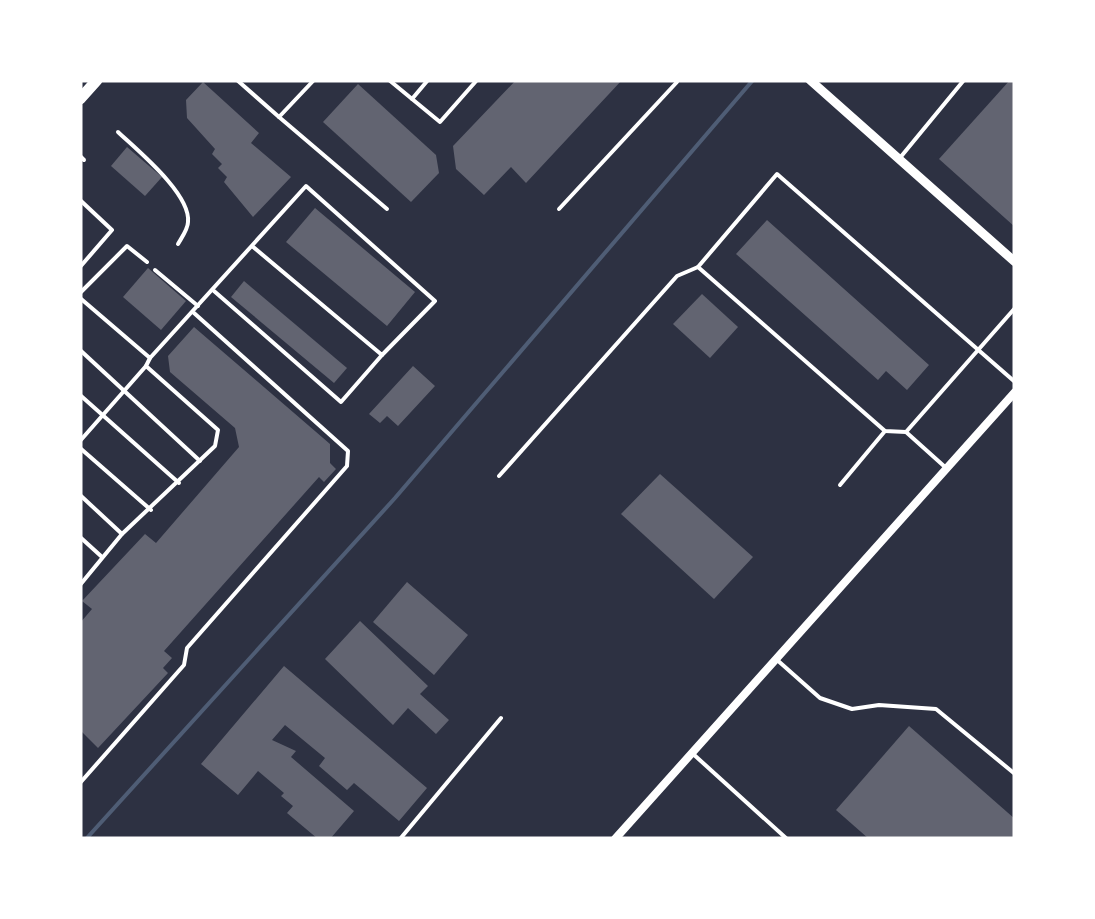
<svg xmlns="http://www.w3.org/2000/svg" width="1095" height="919" font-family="Rubik,sans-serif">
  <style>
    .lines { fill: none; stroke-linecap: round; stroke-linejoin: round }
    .stream { stroke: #4f5d75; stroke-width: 4 }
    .building { fill: #626471 }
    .service { stroke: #fff; stroke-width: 4 }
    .minor { stroke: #fff; stroke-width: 8 }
    .tertiary { stroke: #fff; stroke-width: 9 }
    .primary { stroke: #fff; stroke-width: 11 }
  </style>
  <rect width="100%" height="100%" fill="#2d3142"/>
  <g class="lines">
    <polyline class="stream" points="86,839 395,498 753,80"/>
  </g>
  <g class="building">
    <polygon points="516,80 622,80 526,183 511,167 484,195 456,169 453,146"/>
    <polygon points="1010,80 1015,80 1015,227 939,159"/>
    <polygon points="203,82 259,133 251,143 291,177 253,217 224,182 227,177 218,168 222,164 212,154 215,149 187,118 186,100"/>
    <polygon points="358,84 436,155 439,173 411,202 323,122"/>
    <polygon points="127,147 162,177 145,196 111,166"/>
    <polygon points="315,208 415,292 387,326 286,242"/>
    <polygon points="767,220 929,365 907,390 886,371 878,380 736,254"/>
    <polygon points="148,268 186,301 161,330 123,297"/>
    <polygon points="244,281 347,368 334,383 231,297"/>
    <polygon points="702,294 738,327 710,358 673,324"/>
    <polygon points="194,327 330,444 330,463 336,469 324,482 319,477 164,651 172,658 163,668 168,673 98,748 80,730 80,623 92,609 82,601 145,534 156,543 239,447 235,428 170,372 168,356"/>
    <polygon points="413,366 435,386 398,426 387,416 380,423 369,414"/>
    <polygon points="660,474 753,557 714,599 621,514"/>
    <polygon points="407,582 468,635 434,675 373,622"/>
    <polygon points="360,621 428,686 420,694 449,720 436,734 408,708 393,725 325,659"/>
    <polygon points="284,666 427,788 399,821 354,783 347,790 319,766 325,758 285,725 272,740 296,751 291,757 354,811 330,839 318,839 287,813 293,806 281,796 284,793 258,771 238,795 201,764"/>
    <polygon points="909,726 1015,819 1015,839 869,839 836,810"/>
  </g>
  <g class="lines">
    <g class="service">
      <polyline points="237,80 279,117"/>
      <polyline points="314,80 279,117 387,209"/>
      <polyline points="389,80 440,122 477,80"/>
      <polyline points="412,99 428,80"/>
      <path d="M118,132C137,150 191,194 188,222C188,229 182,237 178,244"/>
      <polyline points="80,156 84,160"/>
      <polyline points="899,159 964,80"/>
      <polyline points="80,200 112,230 80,267"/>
      <polyline points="559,209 677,82"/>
      <polyline points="155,270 198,306"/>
      <polyline points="214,291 341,402 382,355"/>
      <polyline points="80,293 127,246 147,262"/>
      <polyline points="80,298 150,358 306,186 435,301 382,355 252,246"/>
      <polyline points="80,350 200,461"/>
      <polyline points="80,395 179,483"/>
      <polyline points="906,432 1015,308"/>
      <polyline points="80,441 146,366"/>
      <polyline points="80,448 151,510"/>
      <polyline points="945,467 906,432 885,431 698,267 777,174 1015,382"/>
      <polyline points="499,476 677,276 698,267"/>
      <polyline points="840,485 885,431"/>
      <polyline points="80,495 122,534"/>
      <polyline points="80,537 102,557"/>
      <polyline points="80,585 122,534 215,446 218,430 146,366 150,358"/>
      <polyline points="776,659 820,698 852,709 879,705 936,709 1015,774"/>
      <polyline points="692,753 787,839"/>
      <polyline points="80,783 184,665 187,648 347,466 348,451 194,313"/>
      <polyline points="400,839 501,718"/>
    </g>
    <polyline class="minor" points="615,839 1015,392"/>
    <polyline class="tertiary" points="810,80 1015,262"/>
    <polyline class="primary" points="80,99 97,80"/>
  </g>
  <rect width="1095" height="919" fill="none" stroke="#ffffff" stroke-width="165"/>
</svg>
